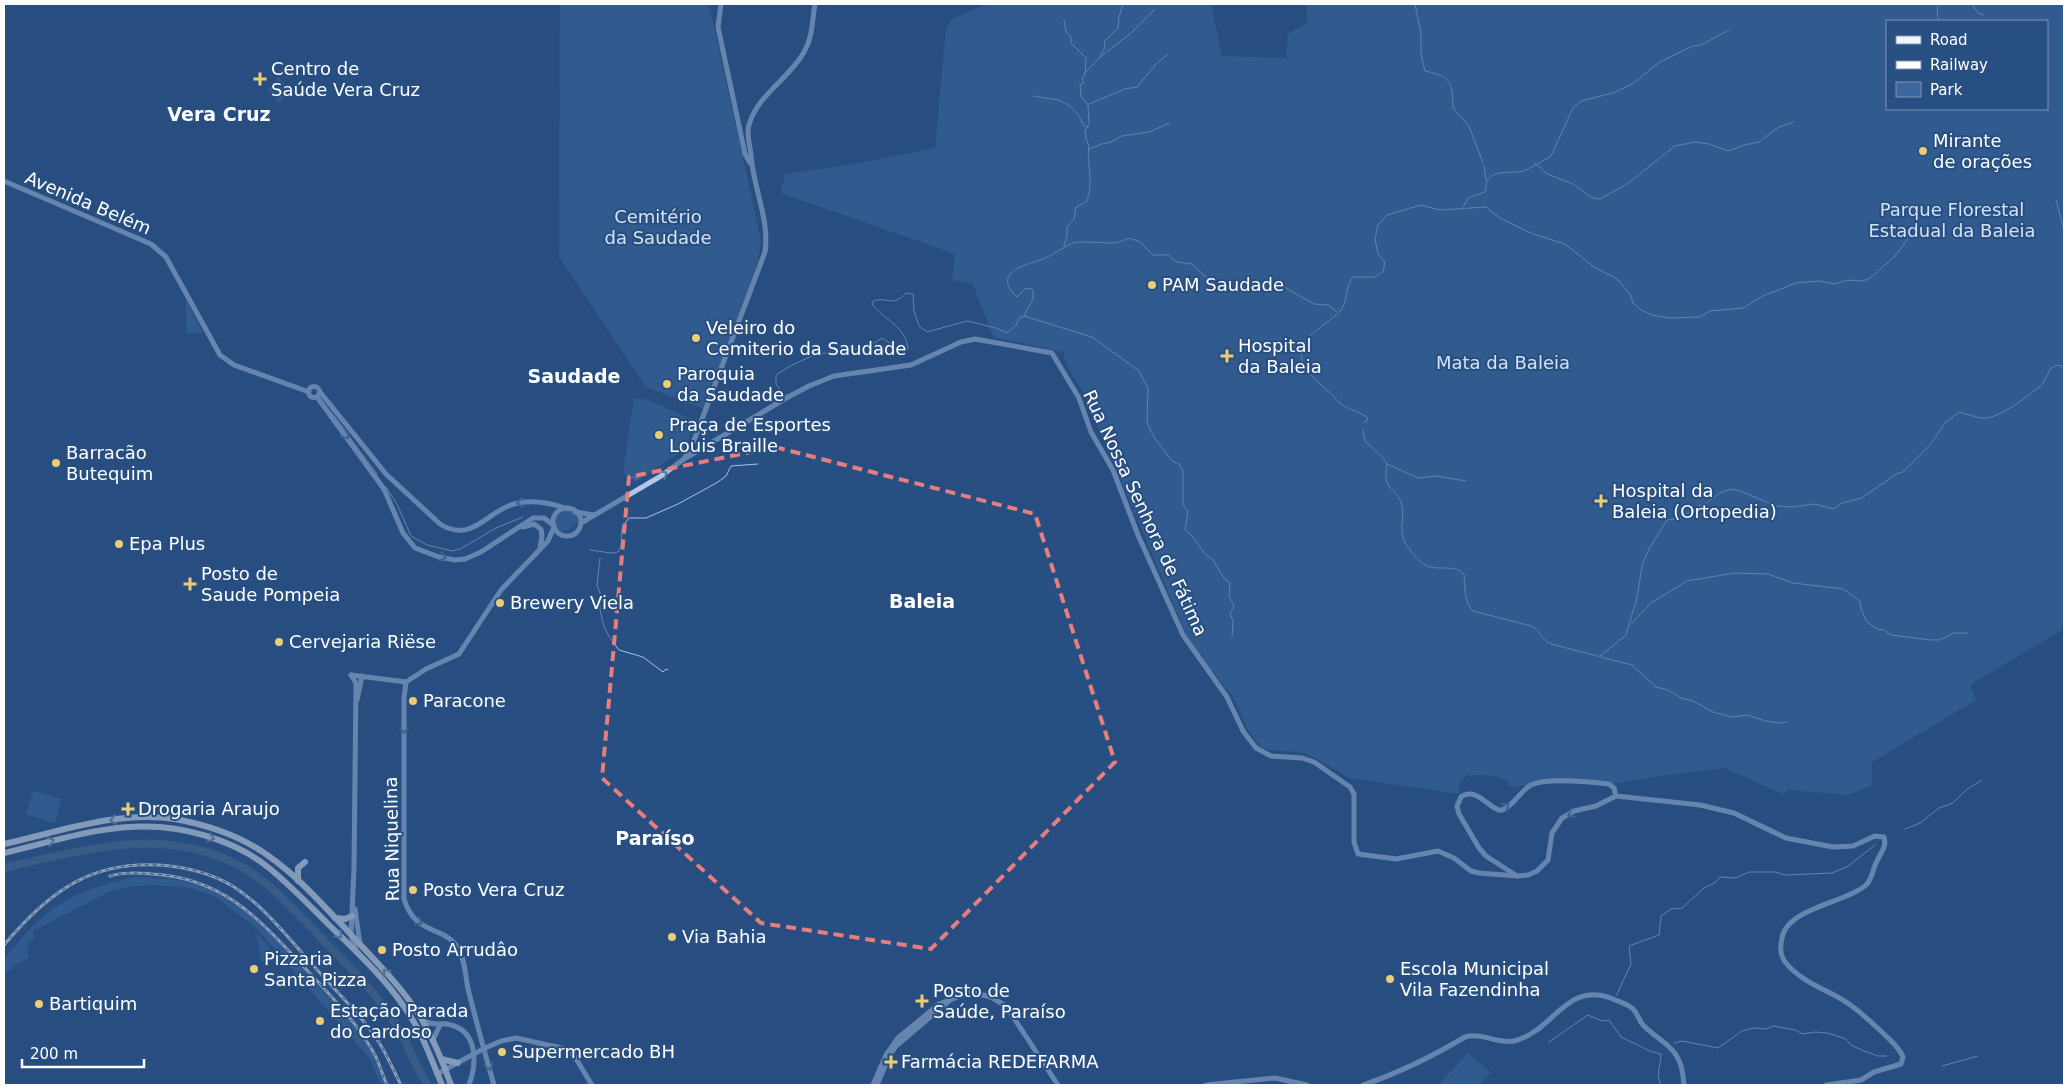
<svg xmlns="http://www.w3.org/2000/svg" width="2068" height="1089" font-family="'DejaVu Sans',sans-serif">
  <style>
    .green { fill: #3d689e; fill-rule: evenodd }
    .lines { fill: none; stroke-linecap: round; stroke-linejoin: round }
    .stream { stroke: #a5c3e6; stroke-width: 1 }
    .river { stroke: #4e6a8e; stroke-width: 8 }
    .minor { stroke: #b0c8e6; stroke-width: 5 }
    .major { stroke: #f1f6fd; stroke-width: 6 }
    .rail-casing { stroke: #fff; stroke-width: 3 }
    .rail { stroke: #284f81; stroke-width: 1; stroke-dasharray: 4; stroke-linecap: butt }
    .oneway { stroke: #5879a4 }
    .oneway2 { stroke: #829ab9 }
    .marked { fill: none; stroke: #e67e7e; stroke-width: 4; stroke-dasharray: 10 6; stroke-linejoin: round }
    .poi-dot { fill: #edcc77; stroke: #284f81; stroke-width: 2 }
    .labels { text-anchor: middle; stroke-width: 4; stroke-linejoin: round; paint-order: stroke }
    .poi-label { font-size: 18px; fill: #fff; stroke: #284f81; text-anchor: start }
    .street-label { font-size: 18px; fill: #fff; stroke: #284f81 }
    .park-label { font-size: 18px; fill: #d3e2f5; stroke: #284f81 }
    .neighbourhood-label { font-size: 19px; font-weight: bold; fill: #fff; stroke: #284f81 }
  </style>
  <rect width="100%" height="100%" fill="#284f81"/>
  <g class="green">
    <polygon points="560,4 709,4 761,241 758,260 753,277 704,409 646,387 559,257"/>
    <path d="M987,4H1211L1222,56L1286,58L1288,34L1307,23L1306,4H2064V629L1970,685L1976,700L1872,762V785L1848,795L1788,790L1783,794L1725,768L1652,777L1613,784L1566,780L1510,787L1509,783C1493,772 1485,776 1467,775L1460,783L1459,794L1350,778L1306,753L1269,750L1261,747L1249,732L1232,695L1193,648L1185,632C1152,553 1118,474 1085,396C1078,381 1064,368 1064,352L993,337L973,284L952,280L955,254L781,193L785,174L849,165L935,148L946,28L952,19ZM1887,21H2047V109H1887Z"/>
    <polygon points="278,77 290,90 279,103 267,90"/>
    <polygon points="186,299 203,334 186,333"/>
    <polygon points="634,398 645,399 696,421 684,450 636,481 623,473"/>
    <path d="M563,510C573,509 577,514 579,523L562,533L555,524L557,515Z"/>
    <polygon points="33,791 61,799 55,823 26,814"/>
    <path d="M133,877C156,878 178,878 201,885C247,900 294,958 326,994C338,1008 352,1022 363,1038C373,1053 380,1068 386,1085H381L370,1059L254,926L216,897L192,888L155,885L134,886L111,891L33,931L34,939L27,944L29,958L15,965L4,975C4,955 9,954 21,939C55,899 84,889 133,877Z"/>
    <polygon points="255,931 280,960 262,962"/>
    <polygon points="1468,1053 1491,1072 1479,1085 1438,1085"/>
  </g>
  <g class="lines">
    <g class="stream">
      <path d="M1415,4L1421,34V54L1425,71C1452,77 1452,82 1453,108L1469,126L1483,163"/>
      <polyline points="1938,4 1937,16 1940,21"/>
      <polyline points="1972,4 1978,13 1984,15"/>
      <polyline points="1064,20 1066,32 1071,37 1071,43 1086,58 1085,73"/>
      <polyline points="1100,57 1105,47 1104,42 1118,28 1119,17 1123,4"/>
      <polyline points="1033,96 1058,100 1067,104 1078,114 1084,126 1088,127"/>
      <polyline points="1089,104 1125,89 1137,87 1156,64 1168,54"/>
      <polyline points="1089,149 1102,144 1111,142 1122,136 1149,132 1170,123"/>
      <polyline points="1535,163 1547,174 1573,184 1592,198 1600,199 1627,184 1675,146 1695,142 1709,144 1728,151 1734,149 1744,145 1759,142 1779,127 1793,122"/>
      <polyline points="1484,166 1486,180"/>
      <polyline points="2056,200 2064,230"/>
      <path d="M1463,207L1468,198L1485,192C1486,189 1486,184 1487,181C1493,169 1513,174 1524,171C1526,170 1549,158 1551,156L1573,108L1581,101L1613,93L1632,84L1660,62L1693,46L1701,45L1729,30"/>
      <path d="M1064,246L1067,236V227L1074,219L1076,207L1086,202C1095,185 1086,163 1089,146L1086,139L1085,131L1089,124L1088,105L1081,97L1080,85L1084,83L1082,79L1085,73L1099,58L1131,33L1155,9"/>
      <path d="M1024,316C1028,306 1036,301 1032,289L1026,288L1017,297C991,273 1025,265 1043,259C1053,255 1063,247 1073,243C1078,241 1105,243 1112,243C1119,243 1124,240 1130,238L1140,242L1153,255H1168L1177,262L1192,264L1211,282L1222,288L1233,289L1277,283L1314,304L1328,305L1337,312"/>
      <path d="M784,395L776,384V375L790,366L816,354L848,351L869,346L882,338L899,349H908C906,326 884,320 872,304L873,301C887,296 893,308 906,293L913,294L914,311L919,326L927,332L967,321L996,328L1007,333L1016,325L1019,318L1024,316L1092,337L1139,371L1148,388L1147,423L1154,437L1172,461L1179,464L1183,471V505L1188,511L1185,530L1193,537L1205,554L1213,560L1224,578L1230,583L1229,596L1234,606L1230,614L1233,621L1232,636"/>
      <polyline points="331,412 346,431"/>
      <path d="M1364,422L1367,421L1368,418C1361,412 1349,410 1341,404C1336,400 1332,394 1327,390C1314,379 1293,362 1305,343C1314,329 1330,322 1341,310C1348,301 1345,286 1353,277H1375L1383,272L1385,262L1378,254L1375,239L1378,225L1387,215L1421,205L1440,210L1486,207L1500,218L1533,234L1565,244L1594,267L1617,279L1630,294L1633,303L1641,310L1652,315L1669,318L1700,317L1710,311L1743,308L1763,296L1796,283L1819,281L1835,284L1847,280L1863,281L1870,278L1895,256L1907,240L1915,222"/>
      <polyline points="1363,430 1365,441 1383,458 1387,464 1418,478 1436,476 1466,481"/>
      <polyline points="348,435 377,474"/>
      <path d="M1387,464C1382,492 1394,484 1401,502C1405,513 1400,526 1403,537C1405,545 1415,557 1421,562C1435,574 1452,562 1464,574C1465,587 1464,602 1473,611L1531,626C1540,630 1541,639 1551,644L1632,665L1656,687L1668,690L1681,698L1693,701L1713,712L1732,717L1747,715L1766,721L1778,723L1787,722"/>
      <polyline points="386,487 397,504 411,536 427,545 452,551 460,549 496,528 523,517"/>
      <polyline points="590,550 611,553 618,552 621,546 622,527 629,518 646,518 678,504 718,482 726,476 731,466 758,464"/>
      <polyline points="600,558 597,585 600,593 600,610 604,627 610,638 619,650 643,657 663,672 666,669 668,670"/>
      <polyline points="1630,625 1651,603 1687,581 1734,573 1768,574 1793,583 1843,589 1860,601 1861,609 1867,622 1877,629 1884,630 1891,635 1931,640 1939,640 1954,633 1967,633"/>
      <polyline points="1628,627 1636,602 1643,562 1649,549 1667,520 1681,518 1698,506 1705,504 1720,493 1731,489 1740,491 1776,506 1793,507 1814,504 1834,509 1842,503 1862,498 1896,474 1903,472 1930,445 1945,423 1959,412 1980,418 1988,418 1997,415 2014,406 2042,385 2051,368 2058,365 2064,367"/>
      <polyline points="1600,656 1626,635 1628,628"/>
      <polyline points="1905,829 1920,823 1939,808 1953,803 1966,790 1982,780"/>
      <polyline points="1616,996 1631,964 1629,946 1659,935 1661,916 1671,909 1682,908 1704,888 1716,882 1720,877 1736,878 1749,872 1775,872 1785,875 1832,873 1847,867 1875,845"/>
      <path d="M1549,1042L1588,1015L1602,1021L1609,1020L1621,1037L1650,1051L1661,1054C1661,1066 1655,1073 1661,1085"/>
      <polyline points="1674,1043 1682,1041 1718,1048 1742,1031 1754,1028 1766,1029 1773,1026 1795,1030 1803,1034 1815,1032 1828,1033 1846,1039 1851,1045 1864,1051 1878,1056 1887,1056"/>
      <polyline points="1942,1066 1978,1056"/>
    </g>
    <path class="river" d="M4,868C94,847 188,819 268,885C290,904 310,926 330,947C355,972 382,1000 400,1031C406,1042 411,1054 416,1065C420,1072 424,1078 427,1085"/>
    <g class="minor">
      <polyline points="721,4 718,27 745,154 750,163"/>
      <polyline points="4,181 151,244 166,257 220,355 234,365 309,392"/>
      <circle cx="314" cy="392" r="5.5"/>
      <path d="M320,392L386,474L440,524C472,544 487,511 514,504C532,499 551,503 568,509"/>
      <polyline points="317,397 384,489 403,533 415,548 439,557 455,560 465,559 481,552 533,518 544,518 553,525"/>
      <path d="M684,459L788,397L809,386L834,376L911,365L961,342L975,339L1052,353L1079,398L1091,432L1113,470L1138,535L1183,635L1227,697L1243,731L1256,748L1271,756L1302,758L1314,762L1350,787L1354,794V842L1358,854L1396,859L1438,851L1454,858L1471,871L1479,873L1517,876L1528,875L1537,871L1548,860L1552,833L1562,818L1574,811L1596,806L1616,796L1700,805L1734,813L1786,838L1833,847L1853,846L1875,836L1884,837C1887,847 1881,852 1877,861C1873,868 1872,880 1866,885C1846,903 1787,908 1782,938C1780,946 1780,956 1786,963C1802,983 1829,990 1849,1004C1862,1013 1872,1023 1884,1034C1891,1041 1899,1047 1903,1057L1901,1064L1874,1072L1861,1080L1826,1085"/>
      <circle cx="567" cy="522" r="14"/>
      <polyline points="575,512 594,515"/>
      <path d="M581,523L661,476L684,459L693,443L765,252C770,220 753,187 751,155C750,144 746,135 749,125C757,95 790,78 804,52C813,37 812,20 815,4"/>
      <polyline points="523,527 534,524 541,529 542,537 540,547"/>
      <polyline points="351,675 356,683 354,868 351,935 356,950"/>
      <polyline points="351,675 406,682"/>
      <path d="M406,682L404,698V899C415,936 444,925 458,948C466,961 465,978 469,993C477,1024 485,1054 494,1085"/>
      <polyline points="406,682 426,669 459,654 501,590 548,541 554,527"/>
      <polyline points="357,700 362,676"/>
      <path d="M1517,876L1486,856L1479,848L1459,814L1457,806L1461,797C1477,785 1492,813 1502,810C1513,807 1520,791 1531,785C1547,777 1591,782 1609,784L1614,788L1616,796"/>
      <polyline points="355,909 360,944"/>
      <path d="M427,1022C436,1026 443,1022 451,1025C478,1032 477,1064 469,1085"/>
      <polyline points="433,1040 440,1025"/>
      <polyline points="437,1074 483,1049 501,1041 516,1038 566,1049 575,1057 592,1085"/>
      <polyline points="873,1085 886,1055 898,1038 939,1004 971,992 991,997 1006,1006 1058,1085"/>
      <polyline points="877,1085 889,1057 896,1046 949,1001"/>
      <polyline points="1206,1085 1275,1078 1307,1085"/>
      <path d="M1363,1085C1399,1073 1433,1056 1465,1037C1481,1032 1497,1044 1514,1041C1555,1031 1565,980 1613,999C1620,1002 1628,1004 1633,1009C1638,1014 1639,1021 1643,1025C1655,1038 1674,1045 1680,1063C1683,1070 1683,1078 1684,1085"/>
    </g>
    <g class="major">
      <path d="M4,844C59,832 118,810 175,819C208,825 243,837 270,857C297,876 321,903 344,927C370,956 399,983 420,1016C433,1038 443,1062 451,1085"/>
      <path d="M4,853C55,841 107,823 160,827C197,830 240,844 269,868C290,885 308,904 327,923C361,956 398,990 420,1033C428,1050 435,1068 442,1085"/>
      <polyline points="298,881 298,868 305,862"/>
      <polyline points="335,918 345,919 352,916"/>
      <polyline points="441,1059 458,1063"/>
    </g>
    <g class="rail-casing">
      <g id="rail">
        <path d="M110,876C123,872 138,873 152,874C224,878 259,919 305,968C330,995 359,1024 376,1057C380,1066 383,1076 387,1085"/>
        <path d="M4,945C50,890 94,858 170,866C195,869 219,876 240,891C268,911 289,939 312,964C332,987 354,1008 372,1032C384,1047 392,1068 401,1085"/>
      </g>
    </g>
    <use href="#rail" class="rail"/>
  </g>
  <defs><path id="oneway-chevron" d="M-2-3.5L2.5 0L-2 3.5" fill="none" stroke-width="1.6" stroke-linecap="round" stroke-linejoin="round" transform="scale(1.25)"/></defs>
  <g class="oneway">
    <use href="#oneway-chevron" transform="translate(346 436) rotate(56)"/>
    <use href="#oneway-chevron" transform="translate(664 474) rotate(-35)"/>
    <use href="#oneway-chevron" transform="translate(520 503) rotate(172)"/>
    <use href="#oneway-chevron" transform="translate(443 557) rotate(12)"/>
    <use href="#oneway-chevron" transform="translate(404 730) rotate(90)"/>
    <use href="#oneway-chevron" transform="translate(1506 806) rotate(-33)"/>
    <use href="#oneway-chevron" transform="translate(1571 814) rotate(153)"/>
    <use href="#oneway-chevron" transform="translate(419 922) rotate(34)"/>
    <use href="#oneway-chevron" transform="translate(489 1067) rotate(74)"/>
  </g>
  <g class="oneway2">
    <use href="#oneway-chevron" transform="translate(113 820) rotate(172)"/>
    <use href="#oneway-chevron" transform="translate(211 838) rotate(18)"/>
    <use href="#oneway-chevron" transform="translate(51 841) rotate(-14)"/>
    <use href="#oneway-chevron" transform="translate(339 935) rotate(45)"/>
    <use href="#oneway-chevron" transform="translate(386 972) rotate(-132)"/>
  </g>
  <path d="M0 0H2068V1089H0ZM775,447L1035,514L1115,762L931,949L761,923L602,778L629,477Z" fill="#284f81" fill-opacity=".55" fill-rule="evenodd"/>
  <path class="marked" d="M775,447L1035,514L1115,762L931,949L761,923L602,778L629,477Z"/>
  <g class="poi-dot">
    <path d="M257.5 71.5h5v5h5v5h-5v5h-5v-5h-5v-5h5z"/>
    <circle cx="1923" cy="151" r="5"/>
    <circle cx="1152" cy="285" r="5"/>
    <circle cx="696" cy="338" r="5"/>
    <path d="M1224.5 348.5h5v5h5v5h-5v5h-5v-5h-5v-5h5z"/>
    <circle cx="667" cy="384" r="5"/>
    <circle cx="659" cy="435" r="5"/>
    <circle cx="56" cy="463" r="5"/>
    <path d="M1598.5 493.5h5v5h5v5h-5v5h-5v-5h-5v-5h5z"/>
    <circle cx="119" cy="544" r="5"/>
    <path d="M187.5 576.5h5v5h5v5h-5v5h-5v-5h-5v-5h5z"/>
    <circle cx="500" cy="603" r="5"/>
    <circle cx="279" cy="642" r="5"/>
    <circle cx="413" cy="701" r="5"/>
    <path d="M125.5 801.5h5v5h5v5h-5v5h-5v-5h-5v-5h5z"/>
    <circle cx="413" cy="890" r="5"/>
    <circle cx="672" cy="937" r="5"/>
    <circle cx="382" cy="950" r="5"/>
    <circle cx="254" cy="969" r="5"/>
    <circle cx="1390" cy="979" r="5"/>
    <path d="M919.5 993.5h5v5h5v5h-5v5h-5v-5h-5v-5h5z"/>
    <circle cx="39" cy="1004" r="5"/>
    <circle cx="320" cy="1021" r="5"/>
    <circle cx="502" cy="1052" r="5"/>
    <path d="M888.5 1054.5h5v5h5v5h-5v5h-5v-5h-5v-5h5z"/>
  </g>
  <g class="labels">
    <g class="poi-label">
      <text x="271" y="75">Centro de<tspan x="271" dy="21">Saúde Vera Cruz</tspan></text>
      <text x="1933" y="147">Mirante<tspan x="1933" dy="21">de orações</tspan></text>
      <text x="1162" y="291">PAM Saudade</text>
      <text x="706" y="334">Veleiro do<tspan x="706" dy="21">Cemiterio da Saudade</tspan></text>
      <text x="1238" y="352">Hospital<tspan x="1238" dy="21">da Baleia</tspan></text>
      <text x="677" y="380">Paroquia<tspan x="677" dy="21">da Saudade</tspan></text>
      <text x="669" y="431">Praça de Esportes<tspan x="669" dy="21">Louis Braille</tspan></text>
      <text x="66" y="459">Barracão<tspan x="66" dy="21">Butequim</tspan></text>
      <text x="1612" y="497">Hospital da<tspan x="1612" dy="21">Baleia (Ortopedia)</tspan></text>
      <text x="129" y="550">Epa Plus</text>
      <text x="201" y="580">Posto de<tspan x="201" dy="21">Saude Pompeia</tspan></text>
      <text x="510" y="609">Brewery Viela</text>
      <text x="289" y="648">Cervejaria Riëse</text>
      <text x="423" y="707">Paracone</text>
      <text x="138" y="815">Drogaria Araujo</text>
      <text x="423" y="896">Posto Vera Cruz</text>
      <text x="682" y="943">Via Bahia</text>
      <text x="392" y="956">Posto Arrudâo</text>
      <text x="264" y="965">Pizzaria<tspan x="264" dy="21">Santa Pizza</tspan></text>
      <text x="1400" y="975">Escola Municipal<tspan x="1400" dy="21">Vila Fazendinha</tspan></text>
      <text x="933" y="997">Posto de<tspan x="933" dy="21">Saúde, Paraíso</tspan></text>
      <text x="49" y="1010">Bartiquim</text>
      <text x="330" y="1017">Estação Parada<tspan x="330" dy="21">do Cardoso</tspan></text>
      <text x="512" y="1058">Supermercado BH</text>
      <text x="901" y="1068">Farmácia REDEFARMA</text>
    </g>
    <g class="street-label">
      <text transform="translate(88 203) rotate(23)" y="6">Avenida Belém</text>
      <text transform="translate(1145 513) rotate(65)" y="6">Rua Nossa Senhora de Fátima</text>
      <text transform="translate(392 839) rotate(-91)" y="6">Rua Niquelina</text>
    </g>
    <g class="park-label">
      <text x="1952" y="216">Parque Florestal<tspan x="1952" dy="21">Estadual da Baleia</tspan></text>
      <text x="658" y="223">Cemitério<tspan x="658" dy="21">da Saudade</tspan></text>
      <text x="1503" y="369">Mata da Baleia</text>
    </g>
    <g class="neighbourhood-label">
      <text x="219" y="121">Vera Cruz</text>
      <text x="574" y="383">Saudade</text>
      <text x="922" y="608">Baleia</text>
      <text x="655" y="845">Paraíso</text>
    </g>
  </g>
  <rect width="2068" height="1089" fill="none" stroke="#ffffff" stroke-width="10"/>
  <rect x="1886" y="20" width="162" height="90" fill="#284f81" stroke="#7e95b3"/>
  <rect x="1896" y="36" width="25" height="8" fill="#f1f6fd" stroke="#7e95b3"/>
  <text x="1930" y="45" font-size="15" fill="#ffffff">Road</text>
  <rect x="1896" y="61" width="25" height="8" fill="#ffffff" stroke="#7e95b3"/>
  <text x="1930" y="70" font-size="15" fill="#ffffff">Railway</text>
  <rect x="1896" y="82" width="25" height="15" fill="#3d689e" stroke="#7e95b3"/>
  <text x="1930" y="95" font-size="15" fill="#ffffff">Park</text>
  <path d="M22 1059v8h122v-8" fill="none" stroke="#ffffff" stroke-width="2.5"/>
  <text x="30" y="1059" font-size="15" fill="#ffffff" stroke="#284f81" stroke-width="4" paint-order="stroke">200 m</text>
</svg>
